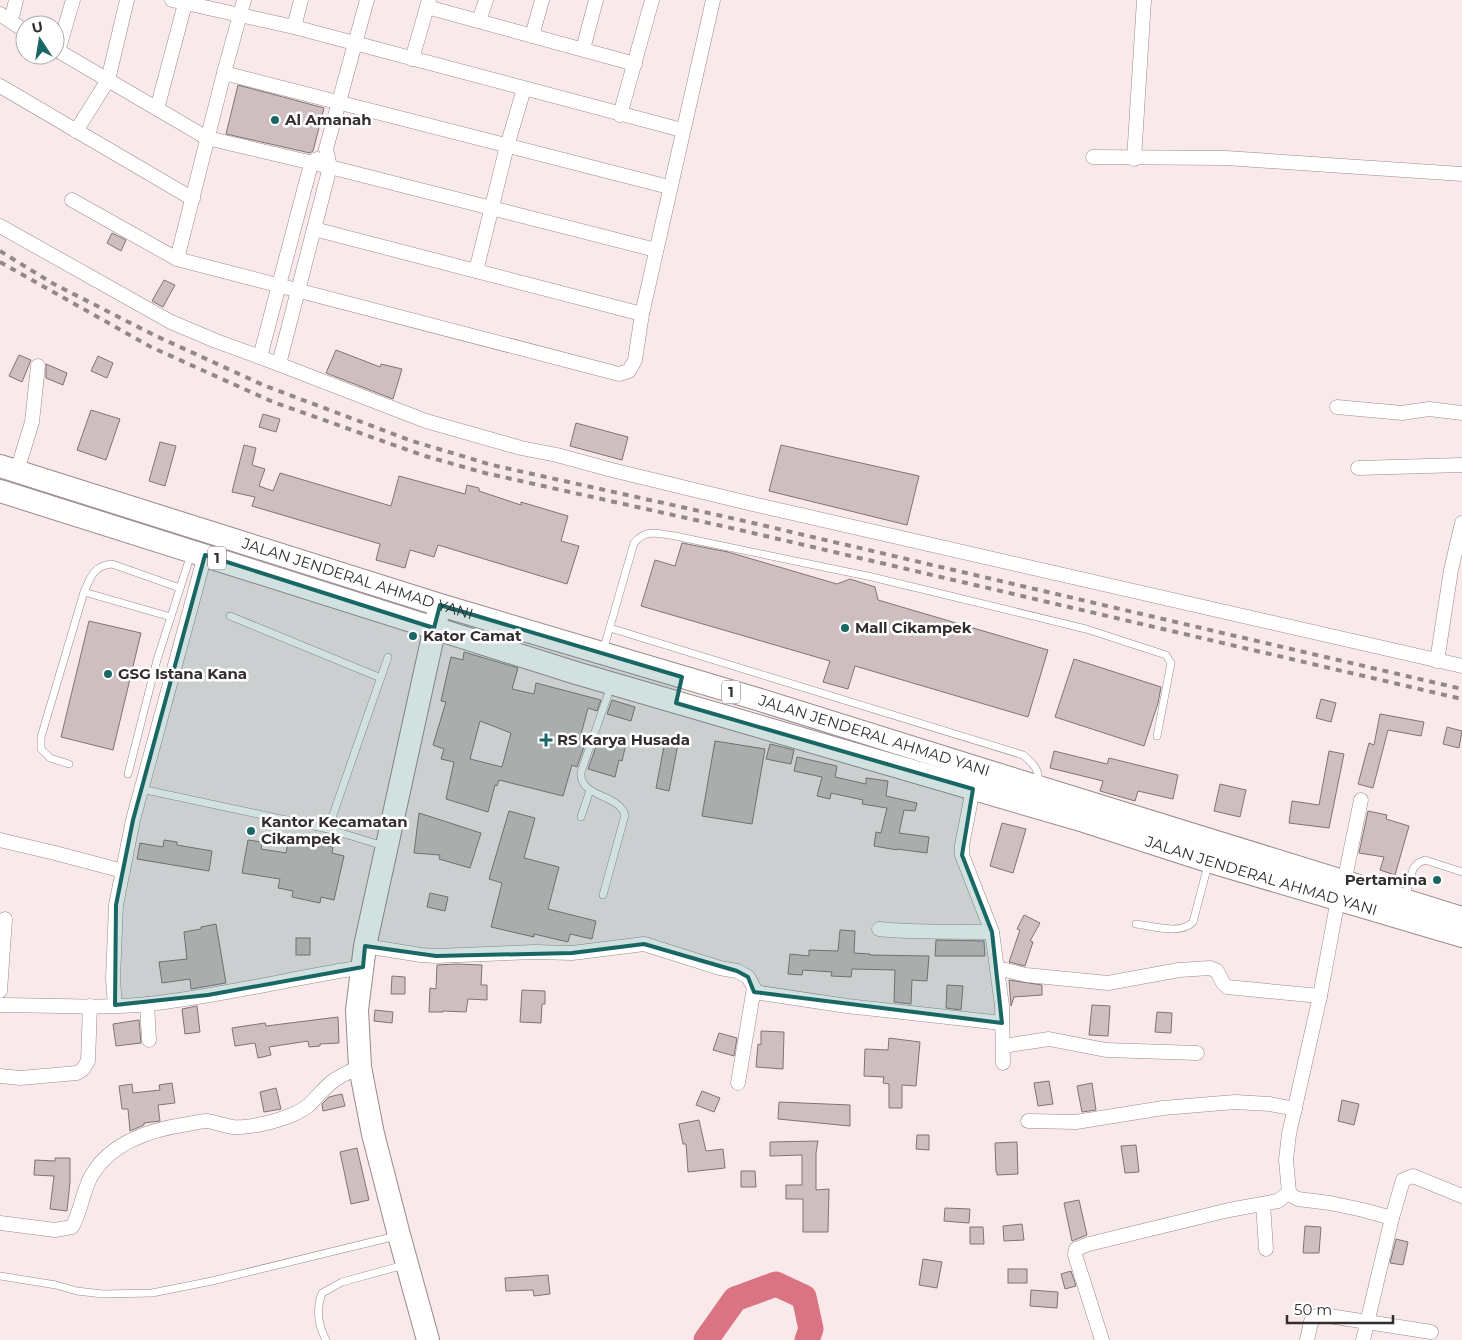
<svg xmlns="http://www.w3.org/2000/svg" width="1462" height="1340" font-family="Montserrat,sans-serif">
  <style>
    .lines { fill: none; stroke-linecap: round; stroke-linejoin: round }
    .river { stroke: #db7482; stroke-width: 25 }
    .building { fill: #cebebf; stroke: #817374; fill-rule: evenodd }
    .service-casing { stroke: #998a8b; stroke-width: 8 }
    .minor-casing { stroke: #998a8b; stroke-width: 15 }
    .trunk-casing { stroke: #998a8b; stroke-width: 24 }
    .service { stroke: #fff; stroke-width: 7 }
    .minor { stroke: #fff; stroke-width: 14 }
    .trunk { stroke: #fff; stroke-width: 22 }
    .rail { stroke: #938889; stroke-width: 4; stroke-dasharray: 6 6; stroke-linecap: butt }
    .marked { fill: #196765; fill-opacity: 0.2; stroke: #196765; stroke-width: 4; stroke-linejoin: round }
    .poi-dot { fill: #196765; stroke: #fff; stroke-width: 2 }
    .labels { text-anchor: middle; stroke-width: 5; stroke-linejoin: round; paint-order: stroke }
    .shield { fill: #fff; stroke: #706c6d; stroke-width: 1 }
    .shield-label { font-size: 14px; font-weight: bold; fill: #332d2e }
    .poi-label { font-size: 15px; font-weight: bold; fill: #332d2e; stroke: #fff; text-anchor: start }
    .street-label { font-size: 15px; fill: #332d2e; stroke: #fff }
  </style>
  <rect width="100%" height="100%" fill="#f9e9ea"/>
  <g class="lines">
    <polyline class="river" points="706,1340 735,1299 776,1284 804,1297 811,1329 807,1340"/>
  </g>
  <g class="building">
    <polygon points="238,85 324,108 313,151 310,153 226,134"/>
    <polygon points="112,233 126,240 121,251 107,243"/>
    <polygon points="164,280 175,285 163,307 152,301"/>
    <polygon points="336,350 380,367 381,364 402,369 393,399 326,373"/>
    <polygon points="19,355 31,360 22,382 9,376"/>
    <polygon points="98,356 113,363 107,378 91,371"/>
    <polygon points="46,364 67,373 63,385 46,378"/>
    <polygon points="91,410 120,419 106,460 77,450"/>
    <polygon points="263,414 280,419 276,432 259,427"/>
    <polygon points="576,423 628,437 622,460 570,446"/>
    <polygon points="160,442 176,446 165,486 149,481"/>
    <polygon points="244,445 256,448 252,465 265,469 259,486 273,491 280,473 391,506 399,476 465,494 467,485 479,488 479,491 521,505 521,502 568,516 561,541 579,546 567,584 438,545 434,557 410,550 405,568 376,560 380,544 252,506 255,497 232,492"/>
    <polygon points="781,445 919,476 907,525 769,491"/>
    <polygon points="682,543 728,552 837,584 850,579 875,587 878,600 1048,650 1028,717 855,666 848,689 823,682 830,661 641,606 655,560 675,566"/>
    <polygon points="89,621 141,633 113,750 61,737"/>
    <path d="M464,652L518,668L512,689L534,694L536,683L601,700L597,711L588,708L581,734L588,735L577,767L572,765L563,796L499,780L497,786L495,785L488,812L446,799L454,762L441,759L444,749L433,745L446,702L441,701L451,657L463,660ZM480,721L511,733L502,767L470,759Z"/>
    <polygon points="1074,659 1161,687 1158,703 1144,746 1055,717"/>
    <polygon points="1321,699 1336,703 1331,722 1316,718"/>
    <polygon points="612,700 635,707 631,721 607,714"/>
    <polygon points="1380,714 1424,722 1421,736 1388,730 1373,788 1358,784 1369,743 1374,745"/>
    <polygon points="1447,727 1462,731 1459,748 1443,744"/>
    <polygon points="599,738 626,744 622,761 619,760 615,777 588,769"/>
    <polygon points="665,741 678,744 669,791 656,788"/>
    <polygon points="715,741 765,749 752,824 702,816"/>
    <polygon points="770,744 794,750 791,764 766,759"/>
    <polygon points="1054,751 1107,764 1109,758 1178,775 1173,799 1138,791 1135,801 1100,791 1103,781 1050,768"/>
    <polygon points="1329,751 1344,754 1329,828 1289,823 1292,801 1319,805"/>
    <polygon points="797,757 837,766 835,777 866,784 866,778 888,781 886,796 917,803 915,811 904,810 899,833 929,837 927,853 897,849 897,850 874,846 876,832 881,833 887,808 862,804 863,800 831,793 830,799 817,796 822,777 794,771"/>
    <polygon points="1220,784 1246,790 1240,817 1214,811"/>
    <polygon points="509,811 535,818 524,858 559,867 548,909 596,921 592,939 570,934 568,942 534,934 534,937 491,927 502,883 489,879"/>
    <polygon points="1368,811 1387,815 1386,819 1409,826 1395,875 1380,870 1384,857 1359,853"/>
    <polygon points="419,813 481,833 470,868 439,859 440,855 414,853"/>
    <polygon points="1002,823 1026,829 1013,873 990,866"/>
    <polygon points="164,840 177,842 177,845 212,851 209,871 137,859 140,843 163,847"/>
    <polygon points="248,840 262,842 261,849 286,853 288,843 300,846 301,840 333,847 332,853 344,856 334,900 321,897 320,903 292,897 293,891 278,888 280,879 242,873"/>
    <polygon points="430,893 448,897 445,911 427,907"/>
    <polygon points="1024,915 1040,923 1030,941 1033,942 1025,966 1009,962 1020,930 1017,929"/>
    <polygon points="216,924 226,983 191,989 190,979 162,983 159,962 187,959 184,932 201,929 201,927"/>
    <polygon points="840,930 855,931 854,953 870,954 870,955 929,956 927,981 912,980 911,1004 894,1002 895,970 852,969 851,977 831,976 832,972 803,970 802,975 788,974 790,954 809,956 809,950 838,951"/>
    <rect x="296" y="938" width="14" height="17"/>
    <polygon points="936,940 984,941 985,956 935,956"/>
    <polygon points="456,964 482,965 481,985 487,985 487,1000 468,999 466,1012 443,1011 443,1012 429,1012 430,988 436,989 437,965"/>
    <polygon points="392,976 405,977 405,994 391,994"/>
    <polygon points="1009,980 1042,985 1042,995 1014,997 1011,1006"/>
    <polygon points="947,985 963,986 961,1010 946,1008"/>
    <polygon points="522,990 545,991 545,1004 542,1004 541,1023 520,1022"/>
    <polygon points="1092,1005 1110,1006 1108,1036 1089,1035"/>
    <polygon points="197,1006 200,1032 185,1034 182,1009"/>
    <polygon points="375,1010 393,1012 392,1023 374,1021"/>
    <polygon points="1157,1012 1172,1013 1171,1033 1155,1032"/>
    <polygon points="338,1017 339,1043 320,1044 320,1046 309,1047 308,1041 269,1047 271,1055 258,1058 255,1043 235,1046 232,1028 265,1023 266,1026"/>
    <polygon points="139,1020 141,1043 116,1046 113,1024"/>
    <polygon points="761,1031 784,1032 783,1069 756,1067 758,1044 761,1045"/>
    <polygon points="719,1033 737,1038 734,1056 713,1050"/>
    <polygon points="889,1038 920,1042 916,1086 902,1085 902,1108 889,1108 889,1084 883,1083 884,1077 864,1076 865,1049 888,1050"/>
    <polygon points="1049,1081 1053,1104 1038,1106 1034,1083"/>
    <polygon points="172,1083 175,1103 158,1105 160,1121 144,1123 144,1125 130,1131 128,1109 122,1109 119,1086 132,1084 133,1093 160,1090 159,1085"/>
    <polygon points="1092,1083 1096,1110 1082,1112 1077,1086"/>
    <polygon points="276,1088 281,1109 264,1112 260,1092"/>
    <polygon points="702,1091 720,1098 714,1112 696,1105"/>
    <polygon points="342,1094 345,1106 323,1111 322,1104 329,1097"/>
    <polygon points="1342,1100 1359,1104 1354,1125 1338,1121"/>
    <polygon points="779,1102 850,1105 850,1126 778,1119"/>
    <polygon points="699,1120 706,1151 723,1149 725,1168 688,1172 686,1144 683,1144 679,1124"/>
    <polygon points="917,1135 929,1135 929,1150 916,1149"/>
    <polygon points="818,1141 816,1153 816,1190 829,1189 828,1232 803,1232 803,1199 786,1199 786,1185 802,1185 802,1155 770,1156 770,1142"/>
    <polygon points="1017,1142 1018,1174 997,1175 997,1172 996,1172 995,1143"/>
    <polygon points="1136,1145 1139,1172 1125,1173 1121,1146"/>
    <polygon points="357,1148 369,1200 351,1204 340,1152"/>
    <polygon points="55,1158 70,1158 70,1182 67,1211 50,1209 54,1176 34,1175 35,1160 55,1161"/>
    <polygon points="741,1171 755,1171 756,1187 741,1187"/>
    <polygon points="1079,1200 1087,1235 1072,1241 1064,1203"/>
    <polygon points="945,1208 970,1209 969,1223 944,1221"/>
    <polygon points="1022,1224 1024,1240 1004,1241 1003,1226"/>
    <polygon points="1305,1226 1321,1227 1319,1253 1303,1253"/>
    <polygon points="970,1227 983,1227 984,1244 970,1244"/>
    <polygon points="1396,1239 1408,1242 1403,1265 1390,1263"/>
    <polygon points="923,1259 942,1262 937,1288 919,1285"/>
    <rect x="1008" y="1269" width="19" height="14"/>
    <polygon points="1071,1271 1076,1286 1065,1289 1061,1274"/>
    <polygon points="548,1275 550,1294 534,1296 533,1290 506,1291 505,1278"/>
    <polygon points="1031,1290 1058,1292 1057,1308 1030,1306"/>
  </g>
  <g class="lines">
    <g class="service-casing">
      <g id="service">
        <polyline points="84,592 171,617"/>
        <polyline points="230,616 381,678"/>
        <path d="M610,628L1023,755C1033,763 1040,770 1038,783"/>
        <path d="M603,651L634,543C646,528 658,534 675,536L872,577L1086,629L1166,655L1171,663L1157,736"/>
        <path d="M69,764L50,758L41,749V737L84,592C91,577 93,566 112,564L180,588"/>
        <polyline points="128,774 157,660 191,554"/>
        <polyline points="141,789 328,829 384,846"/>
        <polyline points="581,817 590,790"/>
        <polyline points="328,829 388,657"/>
        <path d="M603,895L625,815C618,793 579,798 581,772L611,686"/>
        <polyline points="1405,898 1413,869 1418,863 1425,860 1462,872"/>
        <path d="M1136,924C1152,926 1181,935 1193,922L1208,865"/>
        <polyline points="0,1276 56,1285 77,1291 103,1294 152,1293 212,1281 396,1236"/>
        <path d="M326,1340C318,1325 316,1309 322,1293L342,1282L404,1265"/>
      </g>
    </g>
    <g class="minor-casing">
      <g id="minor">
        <polyline points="172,0 294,27 682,130"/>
        <polyline points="427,7 635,64"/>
        <polyline points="0,14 25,31"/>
        <polyline points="9,20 13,13 16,0"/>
        <polyline points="479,21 486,0"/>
        <polyline points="294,27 301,0"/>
        <polyline points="532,36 542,0"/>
        <polyline points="55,49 207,138 330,167 656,250"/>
        <polyline points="583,49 596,0"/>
        <polyline points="58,51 73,0"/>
        <polyline points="412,59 429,0"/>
        <polyline points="224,73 669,187"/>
        <polyline points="0,86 193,199"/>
        <polyline points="157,109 186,0"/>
        <polyline points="620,115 652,0"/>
        <polyline points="76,131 108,80 127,0"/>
        <polyline points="1093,157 1226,158 1462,174"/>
        <polyline points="1134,159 1144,0"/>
        <polyline points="72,200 177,259 619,374 629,371 635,360 642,314 713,0"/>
        <polyline points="0,226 171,322 216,341 260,357 426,421 521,448 557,455 612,470 744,502 1462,666"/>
        <polyline points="314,229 642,314"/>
        <polyline points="177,259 224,73 244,0"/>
        <polyline points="476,271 507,146 524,89"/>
        <polyline points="260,357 311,164 317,159"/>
        <polyline points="279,364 330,167 326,149 367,0"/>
        <polyline points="1337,407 1402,413 1429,409 1462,413"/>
        <polyline points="1358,468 1462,465"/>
        <polyline points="17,471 32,422 38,366"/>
        <polyline points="1437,661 1451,570 1462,523"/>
        <polyline points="973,789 962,845 962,855 992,932 1002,1006 1003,1063"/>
        <polyline points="0,840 55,853 123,871"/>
        <polyline points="1344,883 1361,800"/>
        <polyline points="1338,899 1320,996 1289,1134 1286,1160 1289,1192 1291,1195 1298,1199 1330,1203 1363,1210 1392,1218"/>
        <path d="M879,929C916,933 954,931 992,932"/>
        <polyline points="365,946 421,955 436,956 535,952 572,953 644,944 720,968 737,971 748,977 754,988 738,1083"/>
        <polyline points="997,968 1026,975 1108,983 1179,970 1210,968 1217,971 1223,983 1227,987 1320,996"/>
        <polyline points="0,991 5,919"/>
        <polyline points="754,992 847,1006 1002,1023"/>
        <polyline points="147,1004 149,1040"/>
        <path d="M0,1005C49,1005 100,1009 149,1004C221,996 292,978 363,967"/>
        <polyline points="115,1005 113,979 116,905 133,820 205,555"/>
        <polyline points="1003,1046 1049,1039 1106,1050 1197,1053"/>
        <polyline points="0,1076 20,1078 77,1073 83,1069 88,1061 90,1006"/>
        <polyline points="1028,1121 1076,1122 1163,1108 1235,1102 1270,1104 1295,1109"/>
        <polyline points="1263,1204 1266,1249"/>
        <path d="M0,1223L55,1230L72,1227C82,1210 82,1190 93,1173C113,1141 153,1129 188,1124C194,1123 201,1121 207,1121C215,1122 224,1126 233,1127C246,1128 259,1125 271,1122C284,1118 298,1114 309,1105C317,1097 324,1088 333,1081C341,1075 351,1071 360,1067"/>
        <polyline points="1102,1340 1075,1255 1076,1249 1089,1244 1229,1210 1278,1201 1289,1192"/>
        <polyline points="1307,1340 1311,1322 1317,1316 1323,1315 1431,1332"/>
        <polyline points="1363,1340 1392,1218 1403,1180 1413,1176 1462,1196"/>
      </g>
    </g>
    <g class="trunk-casing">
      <g id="trunk">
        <path id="s1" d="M0,466C147,512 293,559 440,605C546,637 652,667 757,699C992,772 1226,847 1462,918"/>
        <path id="s2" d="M0,491L576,673L1084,821L1208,861L1462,936"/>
        <polyline points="428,1340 399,1235 373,1134 360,1067 357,1010 365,946 438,613"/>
      </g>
    </g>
    <use href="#service" class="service"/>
    <use href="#minor" class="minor"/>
    <use href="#trunk" class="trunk"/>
    <g class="rail">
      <polyline points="0,251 52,283 154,335 263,385 412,441 492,465 740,520 1462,689"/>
      <polyline points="0,262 151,347 273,402 425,456 485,473 740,530 1462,699"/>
    </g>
  </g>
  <path class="marked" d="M205,555L434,628L440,605L682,677L676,703L973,789L962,855L992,932L1002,1023L754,992L748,977L737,971L644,944L572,953L436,956L365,946L363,967L208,995L115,1005L116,905L133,820Z"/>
  <g class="poi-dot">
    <circle cx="275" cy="120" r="5"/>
    <circle cx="845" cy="628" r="5"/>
    <circle cx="413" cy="636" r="5"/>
    <circle cx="108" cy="674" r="5"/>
    <path d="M543.5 732.5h5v5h5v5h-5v5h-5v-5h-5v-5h5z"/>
    <circle cx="251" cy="831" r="5"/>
    <circle cx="1437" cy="880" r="5"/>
  </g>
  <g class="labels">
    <g class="shield">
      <rect x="208" y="546.5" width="18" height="23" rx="4"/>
      <rect x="722" y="680.5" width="18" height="23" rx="4"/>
    </g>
    <g class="shield-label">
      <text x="217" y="563">1</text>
      <text x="731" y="697">1</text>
    </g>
    <g class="poi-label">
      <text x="285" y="125">Al Amanah</text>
      <text x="855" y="633">Mall Cikampek</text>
      <text x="423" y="641">Kator Camat</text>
      <text x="118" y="679">GSG Istana Kana</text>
      <text x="557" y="745">RS Karya Husada</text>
      <text x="261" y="827">Kantor Kecamatan<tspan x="261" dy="17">Cikampek</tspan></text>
      <text x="1427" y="885" text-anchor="end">Pertamina</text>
    </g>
    <g class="street-label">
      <text dy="5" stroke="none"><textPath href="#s1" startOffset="375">JALAN JENDERAL AHMAD YANI</textPath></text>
      <text dy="5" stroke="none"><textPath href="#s1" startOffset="915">JALAN JENDERAL AHMAD YANI</textPath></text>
      <text dy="5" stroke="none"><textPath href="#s2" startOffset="1319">JALAN JENDERAL AHMAD YANI</textPath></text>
    </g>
  </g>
  <g transform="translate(40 40) rotate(348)"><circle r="24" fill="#ffffff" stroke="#adabab"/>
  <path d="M0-4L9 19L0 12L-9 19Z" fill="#196765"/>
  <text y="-8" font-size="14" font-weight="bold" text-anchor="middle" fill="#332d2e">U</text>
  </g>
  <path d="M1287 1315v8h106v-8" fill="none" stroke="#332d2e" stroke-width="2.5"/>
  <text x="1294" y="1315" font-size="15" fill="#332d2e" stroke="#ffffff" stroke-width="4" paint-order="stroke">50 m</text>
</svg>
